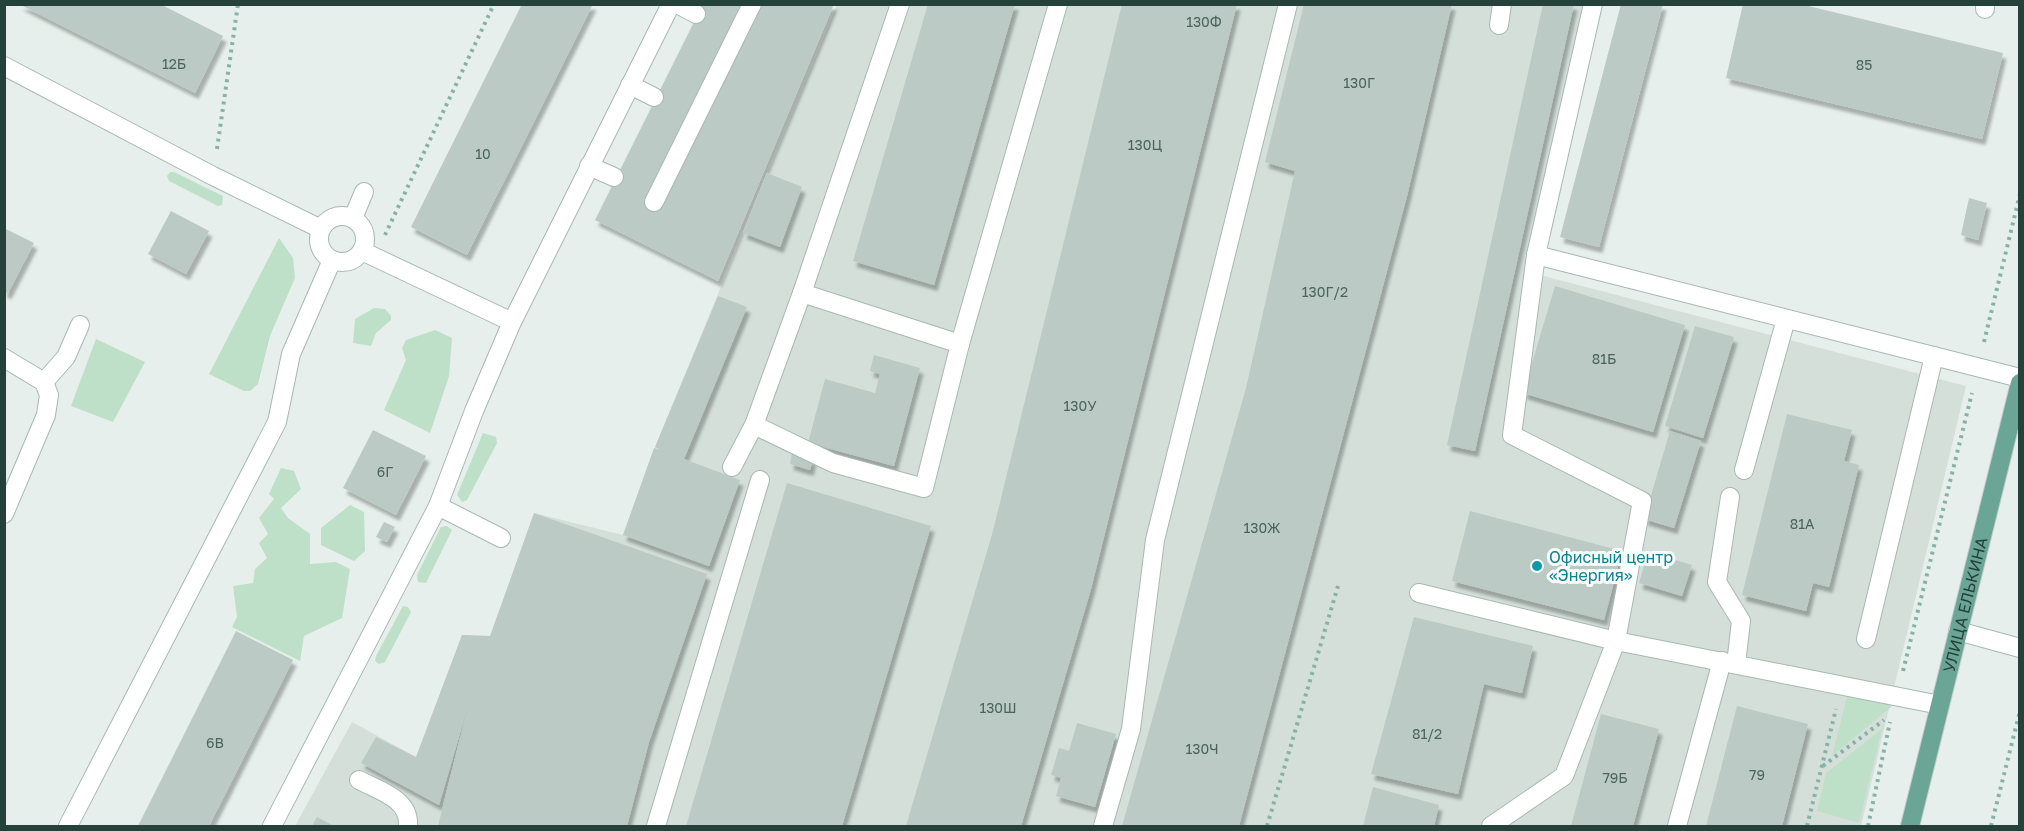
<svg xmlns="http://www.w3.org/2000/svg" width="2024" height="831" font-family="'Golos Text',sans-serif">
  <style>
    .built { fill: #d4dfda }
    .green { fill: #bfe0c8 }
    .building { fill: #bbcac4; filter: url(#shadow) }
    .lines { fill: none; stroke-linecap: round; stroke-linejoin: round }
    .minor-casing { stroke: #a8b8b2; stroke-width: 20 }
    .major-casing { stroke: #c2cac8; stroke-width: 20 }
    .path { stroke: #86b3a5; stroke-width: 4; stroke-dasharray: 3 4.5; stroke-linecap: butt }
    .minor { stroke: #fff; stroke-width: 18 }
    .major { stroke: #6aa596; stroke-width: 18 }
    .culture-dot { fill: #0f9aa8; stroke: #f7fbf9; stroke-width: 2 }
    .labels { text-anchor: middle; stroke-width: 6; stroke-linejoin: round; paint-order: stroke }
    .number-label { font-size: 14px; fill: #4a645c }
    .culture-label { font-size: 16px; fill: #0d838f; stroke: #f7fbf9; text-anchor: start }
    .street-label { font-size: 16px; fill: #24423a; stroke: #f7fbf9 }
  </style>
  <defs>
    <filter id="shadow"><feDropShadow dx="3.5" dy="6" stdDeviation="1.5" flood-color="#0004"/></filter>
  </defs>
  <rect width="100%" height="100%" fill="#e6efeb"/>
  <polygon class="built" points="837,5 1598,5 1532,273 1966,386 1861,826 295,826 352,722 416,757 462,635 491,636 534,513 623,535 655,447"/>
  <g class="green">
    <polygon points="170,172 174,172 223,196 222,205 218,206 169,181 167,176"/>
    <polygon points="279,238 293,258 295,278 270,336 258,384 250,391 244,391 209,374"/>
    <polygon points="374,308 385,309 391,316 391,320 376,333 371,346 353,343 355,319"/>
    <polygon points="435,330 452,338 449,376 430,433 384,410 406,360 402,348 406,340"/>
    <polygon points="96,339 145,362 113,422 71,406"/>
    <polygon points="483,433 496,437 497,443 467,500 462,502 457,495"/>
    <polygon points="281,468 294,471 301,489 281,508 288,518 310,534 310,564 336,562 350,569 342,618 304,636 300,661 232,627 237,617 233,586 253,583 255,569 267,558 259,543 268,534 259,518 274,499 269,494"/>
    <polygon points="350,505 364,512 365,551 354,561 321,545 321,528"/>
    <polygon points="447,526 452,530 426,583 418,582 417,575 441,527"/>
    <polygon points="403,606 408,607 411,612 385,662 379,664 375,661 376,656"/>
    <polygon points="1848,693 1892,706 1832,756"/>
    <polygon points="1882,729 1859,823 1817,811 1826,773"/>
  </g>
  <g class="building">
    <polygon points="19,4 160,4 223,36 195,93"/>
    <polygon points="522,4 593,4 467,255 411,227"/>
    <polygon points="703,4 834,4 718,281 595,220"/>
    <polygon points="928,4 1015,4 934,285 853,261"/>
    <polygon points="1122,4 1237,4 1091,589 1021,826 906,826 993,531"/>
    <polygon points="1304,4 1452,4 1407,196 1239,826 1122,826 1246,388 1295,171 1265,162"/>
    <polygon points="1543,4 1574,4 1475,451 1447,445"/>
    <polygon points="1621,4 1663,4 1599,247 1560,237"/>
    <polygon points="1743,4 1800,4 2003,53 1982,139 1726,78"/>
    <polygon points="767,173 802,187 780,247 743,233"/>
    <polygon points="1969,198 1987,203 1978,240 1961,235"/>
    <polygon points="171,211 209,231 186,274 148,254"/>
    <polygon points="4,228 34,243 8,293 4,292"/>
    <polygon points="1555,286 1685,325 1653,432 1523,393"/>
    <polygon points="718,296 747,307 684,459 740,480 709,566 623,535 654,448 667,453 655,447"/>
    <polygon points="1695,326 1734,337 1703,438 1665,426"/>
    <polygon points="874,355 920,368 894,466 808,443 825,379 875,393 880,374 870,371"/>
    <polygon points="1787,414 1852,430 1844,461 1859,465 1829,587 1813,583 1806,611 1742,595"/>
    <polygon points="373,430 426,456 396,515 343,488"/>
    <polygon points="1670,431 1701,441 1674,528 1644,519"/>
    <polygon points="792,453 813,459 810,470 790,464"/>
    <polygon points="787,483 931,526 842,826 686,826"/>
    <polygon points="1470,511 1622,551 1604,620 1452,581"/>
    <polygon points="534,513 707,574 649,742 627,826 438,826 468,706 439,805 361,763 376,737 416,757 462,635 490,636"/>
    <polygon points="384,522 395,527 387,542 376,537"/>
    <polygon points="1648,552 1692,565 1682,596 1639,583"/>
    <polygon points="1414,617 1533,646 1522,693 1484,684 1458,794 1371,774"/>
    <polygon points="236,631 293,660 209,826 138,826"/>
    <polygon points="1737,706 1808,724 1782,826 1706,826"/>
    <polygon points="1601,714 1659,729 1633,826 1571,826"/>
    <polygon points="1077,723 1116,734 1095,807 1056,796 1061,778 1051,775 1059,748 1069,751"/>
    <polygon points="1373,787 1439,805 1434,826 1363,826"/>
    <polygon points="317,817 334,826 312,826"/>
  </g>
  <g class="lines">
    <g class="minor-casing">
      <g id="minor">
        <polyline points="677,4 696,14"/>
        <polyline points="1985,9 1985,4"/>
        <polyline points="1499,25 1502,4"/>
        <polyline points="4,66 213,176 321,229"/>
        <polyline points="630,85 654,97"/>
        <polyline points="589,166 614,177"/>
        <polyline points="654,202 752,4"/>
        <circle cx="342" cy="239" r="23"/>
        <polyline points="353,218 364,192"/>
        <polyline points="362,251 512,322"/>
        <polyline points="1536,255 2020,378"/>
        <polyline points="802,293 960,344 1058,4"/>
        <polyline points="4,358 44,382 49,395 46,415 4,514"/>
        <polyline points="44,382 66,357 80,325"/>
        <polyline points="754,425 833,463 924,488 960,344"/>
        <polyline points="732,467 754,425 802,293 900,4"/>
        <polyline points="1744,470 1786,319"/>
        <polyline points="1730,497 1717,582 1741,621 1736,664"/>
        <polyline points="438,506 501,538"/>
        <polyline points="1419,593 1616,641 1940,705"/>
        <polyline points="1958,631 2020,648"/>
        <polyline points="1866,639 1934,356"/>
        <path d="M359,780C380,791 410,799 408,826"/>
        <polyline points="68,826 277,422 291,354 332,260"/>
        <polyline points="272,826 438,506 474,411 512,322 671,4"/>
        <polyline points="656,826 760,480"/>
        <polyline points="1103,826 1131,729 1155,540 1288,4"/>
        <polyline points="1491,826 1564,776 1616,641 1642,501 1512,435 1536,255 1593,4"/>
        <polyline points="1677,826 1722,661"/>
      </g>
    </g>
    <g class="major-casing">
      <g id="major">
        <path id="s1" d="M1910,826L2020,383"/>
      </g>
    </g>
    <g class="path">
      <polyline points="217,149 238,4"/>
      <polyline points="385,235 494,4"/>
      <polyline points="1984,342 2020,194"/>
      <polyline points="1903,671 1972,393"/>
      <polyline points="1823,766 1884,720"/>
      <polyline points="1267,826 1338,586"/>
      <polyline points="1807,826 1836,709"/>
      <polyline points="1868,826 1890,722"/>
      <polyline points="1991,826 2020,711"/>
    </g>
    <use href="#minor" class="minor"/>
    <use href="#major" class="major"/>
  </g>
  <circle class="culture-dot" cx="1537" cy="566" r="6"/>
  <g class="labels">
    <g class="number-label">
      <text x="1204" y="27">130Ф</text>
      <text x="174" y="69">12Б</text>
      <text x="1864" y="70">85</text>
      <text x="1359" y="88">130Г</text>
      <text x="1145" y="150">130Ц</text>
      <text x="483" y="159">10</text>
      <text x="1325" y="297">130Г/2</text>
      <text x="1604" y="364">81Б</text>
      <text x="1080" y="411">130У</text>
      <text x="385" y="477">6Г</text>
      <text x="1802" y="529">81А</text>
      <text x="1262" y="533">130Ж</text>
      <text x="998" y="713">130Ш</text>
      <text x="1427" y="739">81/2</text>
      <text x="215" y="748">6В</text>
      <text x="1202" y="754">130Ч</text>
      <text x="1757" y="780">79</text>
      <text x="1615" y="783">79Б</text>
    </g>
    <g class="culture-label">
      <text x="1549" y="563">Офисный центр<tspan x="1549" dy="18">«Энергия»</tspan></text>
    </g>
    <g class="street-label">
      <text dy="6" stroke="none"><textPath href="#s1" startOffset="228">УЛИЦА ЕЛЬКИНА</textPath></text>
    </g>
  </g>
  <rect width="2024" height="831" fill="none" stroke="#24423a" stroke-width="12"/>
</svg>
